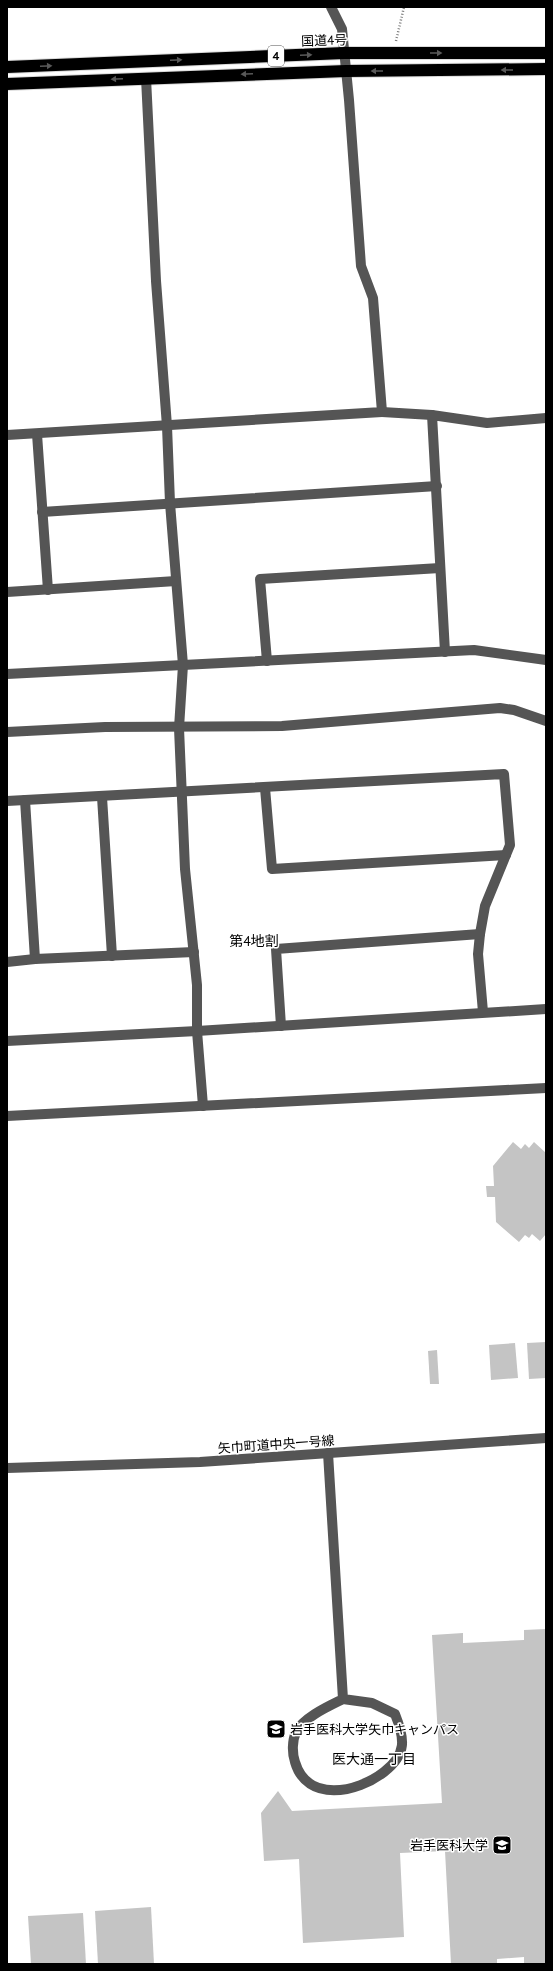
<svg xmlns="http://www.w3.org/2000/svg" width="553" height="1971" font-family="'PT Sans','Noto Sans JP',sans-serif">
  <style>
    .building { fill: #c4c4c4 }
    .lines { fill: none; stroke-linecap: round; stroke-linejoin: round }
    .highway-casing { stroke: #dbdbdb; stroke-width: 14 }
    .path { stroke: #777; stroke-width: 2.5; stroke-dasharray: 1 2; stroke-linecap: butt }
    .minor { stroke: #555; stroke-width: 10 }
    .highway { stroke: #000; stroke-width: 12 }
    .oneway { fill: #595959 }
    .labels { text-anchor: middle; stroke-width: 3; stroke-linejoin: round; paint-order: stroke }
    .shield { fill: #fff; stroke: #4c4c4c; stroke-width: 1 }
    .shield-label { font-size: 12px; font-weight: bold; fill: #000 }
    .street-label { font-size: 13px; fill: #000; stroke: #fff }
    .poi-label { font-size: 13px; fill: #000; stroke: #fff; text-anchor: start }
    .neighbourhood-label { font-size: 14px; fill: #000; stroke: #fff }
  </style>
  <rect width="100%" height="100%" fill="#fff"/>
  <g class="building">
    <polygon points="513,1142 521,1149 525,1144 529,1148 534,1142 546,1153 546,1234 540,1241 532,1234 529,1238 525,1235 519,1242 496,1222 495,1197 487,1197 486,1186 494,1186 493,1166"/>
    <polygon points="546,1342 546,1378 529,1379 527,1343"/>
    <polygon points="515,1343 518,1378 491,1380 489,1345"/>
    <polygon points="437,1350 439,1384 430,1384 428,1351"/>
    <polygon points="546,1629 546,1964 524,1964 524,1957 497,1959 497,1964 451,1964 445,1851 400,1853 404,1937 303,1943 299,1859 264,1861 261,1813 278,1791 292,1811 442,1803 432,1635 463,1633 463,1643 524,1640 524,1630"/>
    <polygon points="151,1907 154,1964 98,1964 95,1911"/>
    <polygon points="83,1913 86,1964 31,1964 28,1916"/>
  </g>
  <g class="lines">
    <g class="highway-casing">
      <g id="highway">
        <polyline points="7,67 344,53 546,53"/>
        <polyline points="7,84 346,71 546,69"/>
      </g>
    </g>
    <polyline class="path" points="396,41 404,7"/>
    <g class="minor">
      <polyline points="146,78 156,281 167,426 170,503 183,665 179,728 185,869 197,985 197,1031 203,1106"/>
      <polyline points="382,412 432,415"/>
      <polyline points="37,434 48,590"/>
      <polyline points="7,435 382,412 373,298 361,266 349,100 342,29 331,7"/>
      <polyline points="42,512 437,486"/>
      <polyline points="7,592 176,581"/>
      <polyline points="445,652 432,415 487,423 546,418"/>
      <polyline points="267,661 260,579 440,568"/>
      <polyline points="7,674 474,650 546,660"/>
      <polyline points="7,732 105,727 282,726 500,708 514,710 546,721"/>
      <polyline points="265,788 272,869 506,855"/>
      <polyline points="102,797 112,956"/>
      <polyline points="7,801 25,800"/>
      <polyline points="35,959 25,800 504,774 510,845 485,906 480,934 478,954 483,1012"/>
      <polyline points="7,962 35,959 194,952"/>
      <polyline points="281,1026 276,949 480,934"/>
      <polyline points="7,1041 197,1031 546,1009"/>
      <polyline points="7,1116 546,1088"/>
      <path d="M328,1453L343,1699L372,1703L395,1714C405,1739 407,1754 384,1772C357,1793 307,1803 295,1762C292,1753 292,1741 296,1732C304,1717 329,1706 343,1699"/>
      <polyline points="7,1468 200,1462 546,1438"/>
    </g>
    <use href="#highway" class="highway"/>
  </g>
  <defs><path id="oneway-solid" d="M-6-.8H1V-3.2L6.5 0L1 3.2V.8H-6Z"/></defs>
  <g class="oneway">
    <use href="#oneway-solid" transform="translate(436 53)"/>
    <use href="#oneway-solid" transform="translate(306 55) rotate(-2)"/>
    <use href="#oneway-solid" transform="translate(176 60) rotate(-2)"/>
    <use href="#oneway-solid" transform="translate(46 66) rotate(-2)"/>
    <use href="#oneway-solid" transform="translate(507 70) rotate(180)"/>
    <use href="#oneway-solid" transform="translate(377 71) rotate(180)"/>
    <use href="#oneway-solid" transform="translate(247 74) rotate(178)"/>
    <use href="#oneway-solid" transform="translate(117 79) rotate(177)"/>
  </g>
  <defs>
    <g id="university-square" transform="scale(1)"><rect x="-9" y="-9" width="18" height="18" rx="4" fill="#000" stroke="#fff"/><path d="M0-5L7-2L0 1L-7-2ZM-4 1L0 2.5L4 1V4Q0 6-4 4Z" fill="#fff"/></g>
  </defs>
  <g fill-rule="evenodd">
    <use href="#university-square" x="276" y="1729"/>
    <use href="#university-square" x="502" y="1845"/>
  </g>
  <g class="labels">
    <rect class="shield" x="268" y="46" width="16" height="20" rx="3"/>
    <g class="shield-label">
      <text x="276" y="60">4</text>
    </g>
    <g class="street-label">
      <text transform="translate(324 40) rotate(-2)" y="5">国道4号</text>
      <text transform="translate(276 1444) rotate(-4)" y="5">矢巾町道中央一号線</text>
    </g>
    <g class="poi-label">
      <text x="290" y="1734">岩手医科大学矢巾キャンパス</text>
      <text x="488" y="1850" text-anchor="end">岩手医科大学</text>
    </g>
    <g class="neighbourhood-label">
      <text x="254" y="946">第4地割</text>
      <text x="374" y="1764">医大通一丁目</text>
    </g>
  </g>
  <rect width="553" height="1971" fill="none" stroke="#000000" stroke-width="16"/>
</svg>
